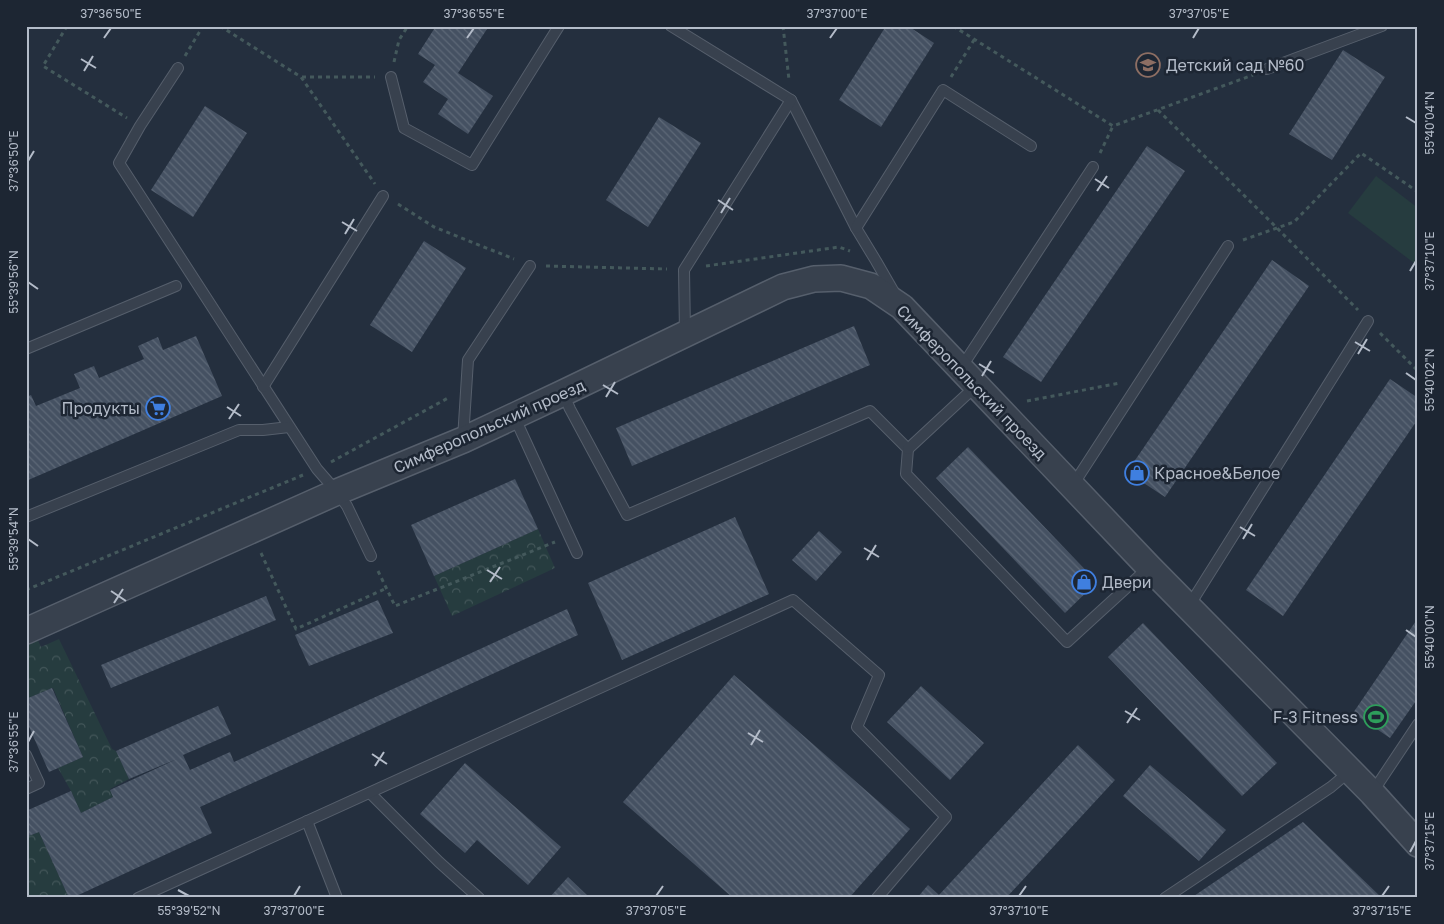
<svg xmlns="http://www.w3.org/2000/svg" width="1444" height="924" font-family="'Golos Text',sans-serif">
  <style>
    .forest { fill: url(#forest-crowns) }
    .pitch { fill: #263c3f }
    .building { fill: url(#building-back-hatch) }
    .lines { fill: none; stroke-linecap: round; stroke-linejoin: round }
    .service-casing { stroke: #565f6c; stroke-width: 12 }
    .tertiary-casing { stroke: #565f6c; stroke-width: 28 }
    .path { stroke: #44595c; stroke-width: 3; stroke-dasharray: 4 4; stroke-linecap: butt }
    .service { stroke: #38414e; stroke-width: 10 }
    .tertiary { stroke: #38414e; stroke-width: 25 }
    .ticks { fill: none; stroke: #b4bcc9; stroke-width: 2 }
    .labels { text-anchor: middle; stroke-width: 5; stroke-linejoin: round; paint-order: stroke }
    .poi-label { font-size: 16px; fill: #b4bcc9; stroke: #1d2633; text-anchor: start }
    .street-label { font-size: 16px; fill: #b4bcc9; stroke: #1d2633 }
    .neatline { fill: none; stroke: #b4bcc9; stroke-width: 2 }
    .ticks-label { font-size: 12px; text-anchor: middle; fill: #b4bcc9 }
  </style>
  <defs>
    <pattern id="forest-crowns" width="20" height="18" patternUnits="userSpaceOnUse" patternTransform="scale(1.25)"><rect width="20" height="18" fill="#263c3f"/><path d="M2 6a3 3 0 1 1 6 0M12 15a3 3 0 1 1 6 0" fill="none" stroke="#435659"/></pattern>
    <pattern id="building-back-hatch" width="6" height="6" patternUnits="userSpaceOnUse" patternTransform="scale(1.25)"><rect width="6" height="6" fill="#455162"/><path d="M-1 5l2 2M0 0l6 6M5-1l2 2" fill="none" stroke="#5d6877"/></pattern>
  </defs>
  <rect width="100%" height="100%" fill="#242f3e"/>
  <g class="forest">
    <polygon points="538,529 555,568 452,616 434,576"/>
    <polygon points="34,632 41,647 59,639 112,749 116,751 129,779 110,789 113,797 81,813 71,791 58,768 83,757 53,688 26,699 26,636"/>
    <polygon points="39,832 69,898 26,898 26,837"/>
  </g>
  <polygon class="pitch" points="1376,176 1418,208 1418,266 1348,213"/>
  <g class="building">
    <polygon points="436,26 489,26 458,73 493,96 468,134 438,114 448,99 423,82 435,65 418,54"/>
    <polygon points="886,26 908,26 934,43 881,127 839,100"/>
    <polygon points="1343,50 1385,77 1332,160 1289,134"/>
    <polygon points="205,106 247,133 193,217 151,190"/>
    <polygon points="659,117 701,143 648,227 606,200"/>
    <polygon points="1147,146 1185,171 1041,382 1003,357"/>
    <polygon points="424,241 466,268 412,352 370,325"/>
    <polygon points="1272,260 1309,286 1165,497 1127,472"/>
    <polygon points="854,326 870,365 632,466 616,428"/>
    <polygon points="196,336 222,396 26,481 26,397 31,395 36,406 80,388 74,374 94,366 99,378 144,359 138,346 158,337 163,350"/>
    <polygon points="1390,379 1418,398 1418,419 1283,616 1246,590"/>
    <polygon points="968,447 1097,582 1065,613 936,478"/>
    <polygon points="515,479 538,529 434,576 411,525"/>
    <polygon points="735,517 769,594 622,660 588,583"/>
    <polygon points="819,531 842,552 816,581 792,560"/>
    <polygon points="266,596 276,620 111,688 101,665"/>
    <polygon points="378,600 393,633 309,666 295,635"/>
    <polygon points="567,609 578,635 200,807 212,833 72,898 69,898 39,832 26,837 26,811 71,791 81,813 113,797 110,790 177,759 129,779 116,751 218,706 231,734 183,755 190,770 230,752 234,762"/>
    <polygon points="1418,618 1418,698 1390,738 1353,713"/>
    <polygon points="1143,623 1277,763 1242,796 1108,657"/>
    <polygon points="734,675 910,829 849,898 733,898 623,802"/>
    <polygon points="921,686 984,743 950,780 887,722"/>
    <polygon points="52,688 83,757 49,772 26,720 26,699"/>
    <polygon points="1078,745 1115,780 1006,898 917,898 928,885 939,895"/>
    <polygon points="465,763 561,847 528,885 477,840 465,853 420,814"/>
    <polygon points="1150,765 1226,830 1199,861 1123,796"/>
    <polygon points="1303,822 1382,898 1191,898"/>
    <polygon points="568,877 590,898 549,898"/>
  </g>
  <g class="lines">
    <g class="service-casing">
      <g id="service">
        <polyline points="671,26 791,100 856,228 876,261 895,294"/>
        <polyline points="178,68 140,126 119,163 317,469 337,492 347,506 371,556"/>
        <polyline points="1267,69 1382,26"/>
        <polyline points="391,77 404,128 472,165 559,26"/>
        <polyline points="856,228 943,90 1031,146"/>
        <polyline points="685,333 684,270 791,100"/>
        <polyline points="26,349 176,286"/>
        <polyline points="961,368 1093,167"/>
        <polyline points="263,387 383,196"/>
        <polyline points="563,393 570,409 627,515 870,411 908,449 906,474 1067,642 1148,568"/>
        <polyline points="514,416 577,553"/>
        <polyline points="463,439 468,360 530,266"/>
        <polyline points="908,449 977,385"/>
        <polyline points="1073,485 1228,246"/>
        <polyline points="26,517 239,430 263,430 289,427"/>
        <polyline points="1189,606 1368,321"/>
        <polyline points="26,755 39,783 26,789"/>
        <polyline points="370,793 439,862 479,898"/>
        <polyline points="1372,793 1418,724"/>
        <polyline points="307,821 337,898"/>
        <polyline points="138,898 793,600 879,675 857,727 946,817 877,898"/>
        <polyline points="1165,898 1331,787 1350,771"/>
      </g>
    </g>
    <g class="tertiary-casing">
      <polyline id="tertiary" points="26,631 337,492 463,440 563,393 783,287 814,279 841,278 871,286 902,307 1149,567 1372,793 1418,844"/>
    </g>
    <g class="path">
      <polyline points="67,26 43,66 127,118"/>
      <polyline points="220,26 301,77 375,184"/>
      <polyline points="783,26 789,80"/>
      <polyline points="953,26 1113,126 1253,75"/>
      <polyline points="185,56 203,26"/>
      <polyline points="394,62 399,40 408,26"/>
      <polyline points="302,77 375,77"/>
      <polyline points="951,77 974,40"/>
      <polyline points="1158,110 1277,228 1358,310"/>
      <polyline points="1100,153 1113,126"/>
      <polyline points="398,204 434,227 514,259"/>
      <polyline points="1243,240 1294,222 1361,153 1418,192"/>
      <polyline points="546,266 667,269"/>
      <polyline points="706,266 839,247 850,251"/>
      <polyline points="1380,333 1418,371"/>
      <polyline points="1027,401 1120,383"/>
      <polyline points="331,462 448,398"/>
      <polyline points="261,553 296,629 387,588"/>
      <polyline points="378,571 395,606 555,542"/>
      <polyline points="26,590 303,475"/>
    </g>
    <use href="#service" class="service"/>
    <use href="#tertiary" class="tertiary"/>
  </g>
  <path class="ticks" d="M104,38L111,28M467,38L474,28M830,38L837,28M1193,38L1199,28M81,59L96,68M84,71L93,56M1406,117L1416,123M28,161L34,151M1095,179L1109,188M1097,191L1107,176M718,200L733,210M721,213L730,198M342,222L357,231M345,234L354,219M1410,271L1416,261M28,282L38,289M1355,342L1370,351M1358,354L1367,339M979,364L994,373M1406,373L1416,380M982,376L991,361M603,385L618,394M606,397L615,382M227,407L241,416M229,419L239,404M1240,527L1255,536M28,539L38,546M1243,539L1252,524M864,548L879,557M867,560L876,545M487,570L502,579M490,582L500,567M111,591L126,601M114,603L123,589M1406,630L1416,637M1125,711L1140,720M1127,723L1137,708M748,733L763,742M28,742L34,731M751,745L760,730M372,754L387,764M375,766L384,752M1410,852L1416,841M178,890L189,896M294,896L300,886M656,896L663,886M1019,896L1026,886M1382,896L1389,886"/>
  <defs>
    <g id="school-ring" transform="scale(1.25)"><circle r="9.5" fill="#1d2633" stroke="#8d6e63" stroke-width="1.5"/><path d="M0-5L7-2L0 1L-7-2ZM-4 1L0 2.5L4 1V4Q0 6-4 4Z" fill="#8d6e63"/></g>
    <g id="supermarket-ring" transform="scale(1.25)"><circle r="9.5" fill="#1d2633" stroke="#3f7fe0" stroke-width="1.5"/><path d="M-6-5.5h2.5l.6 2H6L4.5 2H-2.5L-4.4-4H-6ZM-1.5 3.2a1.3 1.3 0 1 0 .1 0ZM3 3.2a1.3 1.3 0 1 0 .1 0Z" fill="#3f7fe0"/></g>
    <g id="shop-ring" transform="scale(1.25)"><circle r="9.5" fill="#1d2633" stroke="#3f7fe0" stroke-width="1.5"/><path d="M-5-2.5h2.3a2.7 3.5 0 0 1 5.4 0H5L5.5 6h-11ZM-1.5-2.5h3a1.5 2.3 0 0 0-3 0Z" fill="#3f7fe0"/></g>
    <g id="stadium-ring" transform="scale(1.25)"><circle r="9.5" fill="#1d2633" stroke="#2e9e5b" stroke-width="1.5"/><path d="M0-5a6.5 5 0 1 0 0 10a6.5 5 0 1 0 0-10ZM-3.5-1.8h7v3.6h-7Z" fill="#2e9e5b"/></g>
  </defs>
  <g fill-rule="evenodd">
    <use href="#school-ring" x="1148" y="65"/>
    <use href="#supermarket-ring" x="158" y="408"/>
    <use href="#shop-ring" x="1137" y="473"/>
    <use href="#shop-ring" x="1084" y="582"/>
    <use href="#stadium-ring" x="1376" y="717"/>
  </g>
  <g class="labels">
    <g class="poi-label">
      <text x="1166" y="71">Детский сад №60</text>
      <text x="140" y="414" text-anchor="end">Продукты</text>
      <text x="1154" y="479">Красное&amp;Белое</text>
      <text x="1102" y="588">Двери</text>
      <text x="1358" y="723" text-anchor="end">F-3 Fitness</text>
    </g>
    <g class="street-label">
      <text transform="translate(972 382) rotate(46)" y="6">Симферопольский проезд</text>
      <text transform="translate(489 426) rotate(-24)" y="6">Симферопольский проезд</text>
    </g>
  </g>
  <rect width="1444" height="924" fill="none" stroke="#1d2633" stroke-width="55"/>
  <rect x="28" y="28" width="1388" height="868" class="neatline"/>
  <g class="ticks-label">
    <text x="111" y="18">37°36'50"E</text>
    <text x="474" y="18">37°36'55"E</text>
    <text x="837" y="18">37°37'00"E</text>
    <text x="1199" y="18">37°37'05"E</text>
    <text transform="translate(1430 123) rotate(-90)" y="4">55°40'04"N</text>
    <text transform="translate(14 161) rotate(-90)" y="4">37°36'50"E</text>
    <text transform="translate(1430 261) rotate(-90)" y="4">37°37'10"E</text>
    <text transform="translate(14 282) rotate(-90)" y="4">55°39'56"N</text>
    <text transform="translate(1430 380) rotate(-90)" y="4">55°40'02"N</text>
    <text transform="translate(14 539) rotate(-90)" y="4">55°39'54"N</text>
    <text transform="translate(1430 637) rotate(-90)" y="4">55°40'00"N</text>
    <text transform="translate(14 742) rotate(-90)" y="4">37°36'55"E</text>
    <text transform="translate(1430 841) rotate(-90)" y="4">37°37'15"E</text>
    <text x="189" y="915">55°39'52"N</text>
    <text x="294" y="915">37°37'00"E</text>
    <text x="656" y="915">37°37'05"E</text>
    <text x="1019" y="915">37°37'10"E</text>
    <text x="1382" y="915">37°37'15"E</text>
  </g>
</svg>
